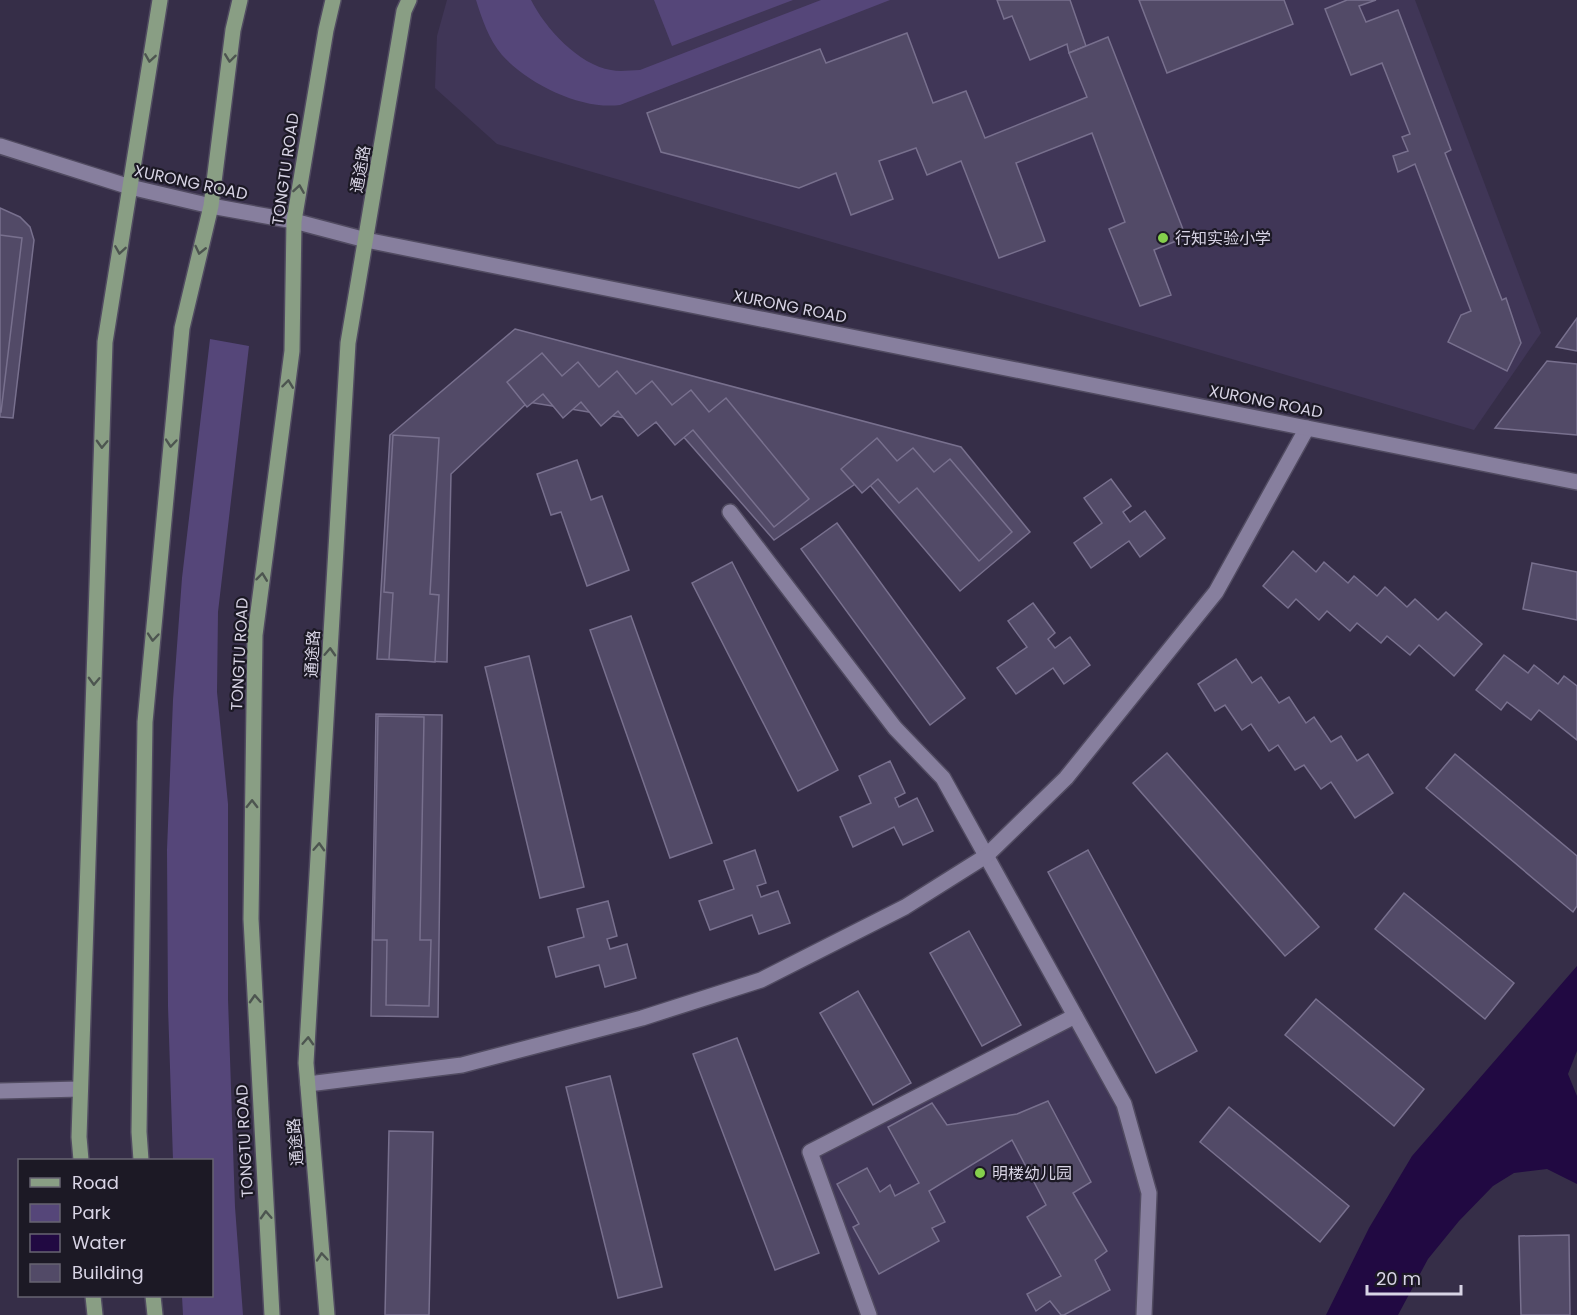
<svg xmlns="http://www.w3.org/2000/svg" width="1577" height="1315" font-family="Poppins,'Noto Sans SC',sans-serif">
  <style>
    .built { fill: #403657 }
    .green { fill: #554679 }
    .water { fill: #210942 }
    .building { fill: #524a67; stroke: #78708e; stroke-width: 1.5 }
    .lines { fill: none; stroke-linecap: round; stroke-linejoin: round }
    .service-casing { stroke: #514b61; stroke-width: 18 }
    .minor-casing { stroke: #514b61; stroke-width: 18 }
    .tertiary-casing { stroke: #514b61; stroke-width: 18 }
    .primary-casing { stroke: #514b61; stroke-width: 18 }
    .service { stroke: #877f9e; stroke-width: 15 }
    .minor { stroke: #877f9e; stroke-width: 15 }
    .tertiary { stroke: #877f9e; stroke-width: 15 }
    .primary { stroke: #899e84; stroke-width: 15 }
    .oneway { stroke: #4d5550 }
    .poi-dot { fill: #85cf4c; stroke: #1c1925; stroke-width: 2 }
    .labels { text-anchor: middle; stroke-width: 4.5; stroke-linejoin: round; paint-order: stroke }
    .street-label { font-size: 16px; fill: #d8d4e5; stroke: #1c1925 }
    .poi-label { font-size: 16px; fill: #d8d4e5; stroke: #1c1925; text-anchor: start }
  </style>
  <rect width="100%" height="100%" fill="#362e48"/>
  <g class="built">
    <polygon points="447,0 1415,0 1541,333 1474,430 497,144 435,88 437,36"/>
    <polygon points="1074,1017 1121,1105 1147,1193 1142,1315 870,1315 812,1152"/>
  </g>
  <g class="green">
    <path d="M476,0H531C545,28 579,65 611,70C620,72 631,70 640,70L821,0H890L620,105C581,110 528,84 502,55C489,40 482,19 476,0Z"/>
    <polygon points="654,0 793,0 672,46"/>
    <polygon points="210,339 249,346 218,612 217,692 228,804 228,999 235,1207 243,1315 183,1315 182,1296 212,1296 212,1160 173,1160 168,1006 167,850 173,700 182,578"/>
  </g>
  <polygon class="water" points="1577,966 1577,1051 1568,1074 1577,1096 1577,1184 1547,1169 1514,1173 1493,1186 1459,1221 1428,1259 1398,1315 1326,1315 1369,1228 1412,1156"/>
  <g class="building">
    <polygon points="997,0 1070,0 1086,46 1069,53 1067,44 1030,60 1012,16 1004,19"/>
    <polygon points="1139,0 1284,0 1293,24 1167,73"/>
    <polygon points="1347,0 1376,0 1359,6 1366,22 1398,10 1451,150 1445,153 1502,300 1506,298 1521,343 1507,371 1448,342 1461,315 1471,311 1415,164 1398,172 1393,156 1408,151 1402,137 1410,134 1382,63 1351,75 1325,9"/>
    <polygon points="907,33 933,103 966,91 985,138 1087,97 1069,53 1108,37 1186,237 1154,250 1171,295 1140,306 1109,229 1125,222 1092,133 1016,163 1045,241 999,258 961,161 927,175 916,148 879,161 893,199 851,215 836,173 799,188 661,152 647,113 820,49 826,63"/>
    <polygon points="0,208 20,217 30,227 34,240 13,418 0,417"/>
    <polygon points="0,235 22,238 1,412 0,412"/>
    <polygon points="1577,318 1577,351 1556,347"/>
    <polygon points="515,329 961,447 1030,532 960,591 864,478 774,540 674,426 528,402 451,474 447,662 377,659 390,435"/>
    <polygon points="542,353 562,376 578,362 599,387 617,371 636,394 652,381 672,405 691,390 709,412 726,398 809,499 774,527 693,430 675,445 656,422 638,436 618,411 601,426 581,402 563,418 543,394 527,407 507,382"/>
    <polygon points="1547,361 1577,364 1577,435 1495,428"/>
    <polygon points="393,435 439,438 430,594 439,595 435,662 389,659 393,593 384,592"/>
    <polygon points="877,438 897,461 913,448 934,472 950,459 1012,532 979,561 917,488 899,503 878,479 862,493 841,469"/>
    <polygon points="577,460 591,500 602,496 629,570 587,586 561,512 551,515 537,474"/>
    <polygon points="1111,479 1131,506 1123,512 1130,522 1145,511 1165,538 1140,557 1129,541 1091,568 1074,543 1102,523 1084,498"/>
    <polygon points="837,523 965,698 930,725 801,549"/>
    <polygon points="1293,551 1316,572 1324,562 1348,583 1354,576 1377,596 1385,587 1407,607 1415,599 1438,620 1446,612 1482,644 1454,676 1419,645 1410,655 1387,636 1381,643 1357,623 1350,631 1327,611 1319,620 1296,599 1288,608 1263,586"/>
    <polygon points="732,562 838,770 798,791 692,583"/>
    <polygon points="1532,563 1577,572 1577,620 1523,609"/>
    <polygon points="1033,603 1055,633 1048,639 1055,648 1070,637 1090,665 1064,684 1053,668 1016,694 997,668 1027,647 1008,621"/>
    <polygon points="631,616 712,843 670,858 590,630"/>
    <polygon points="1504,655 1528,673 1534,665 1558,684 1564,676 1577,686 1577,740 1539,710 1531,720 1507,702 1501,710 1476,690"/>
    <polygon points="529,656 584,887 540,898 485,667"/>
    <polygon points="1236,659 1252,683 1261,677 1279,703 1289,697 1306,723 1314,717 1331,742 1341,736 1357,761 1368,754 1393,793 1355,818 1331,782 1321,789 1304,765 1295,770 1278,745 1269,751 1251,724 1242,730 1225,705 1215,711 1198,684"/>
    <polygon points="376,714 442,715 438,1017 371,1016"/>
    <polygon points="378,716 424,717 420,940 431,940 429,1006 386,1005 387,940 374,940"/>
    <polygon points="1167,753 1319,927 1285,956 1133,783"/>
    <polygon points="1455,754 1577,856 1577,906 1573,912 1426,788"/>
    <polygon points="890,761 905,793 895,798 899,807 917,798 933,831 903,845 894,827 853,847 840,817 871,803 859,776"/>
    <polygon points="755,850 766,883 757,886 761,897 778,891 790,923 759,934 752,915 710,930 699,901 734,889 724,861"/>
    <polygon points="1088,850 1197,1051 1156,1073 1048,872"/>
    <polygon points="1404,893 1514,983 1485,1019 1375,929"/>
    <polygon points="608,901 617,936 607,939 610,949 627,944 636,978 605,987 599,965 556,977 548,947 584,937 577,909"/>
    <polygon points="969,931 1021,1025 982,1046 930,953"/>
    <polygon points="858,991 911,1083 873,1105 820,1013"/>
    <polygon points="1316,999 1424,1089 1394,1126 1285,1035"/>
    <polygon points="737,1038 819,1253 775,1270 693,1054"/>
    <polygon points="610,1076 662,1287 618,1298 566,1087"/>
    <polygon points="1048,1101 1091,1182 1073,1193 1107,1251 1095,1260 1110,1290 1064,1315 1061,1315 1050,1301 1036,1311 1027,1294 1061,1276 1027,1217 1046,1205 1012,1140 929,1191 945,1222 932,1228 939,1241 879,1274 853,1227 859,1224 837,1184 867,1168 880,1192 890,1185 895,1196 919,1183 888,1127 932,1103 947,1125 1017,1114"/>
    <polygon points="1229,1107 1349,1206 1320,1242 1200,1142"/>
    <polygon points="389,1131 433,1132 429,1315 385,1315"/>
    <polygon points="1569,1235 1570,1315 1521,1315 1519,1236"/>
  </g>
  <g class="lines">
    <g class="service-casing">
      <g id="service">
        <polyline points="730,512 895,728 943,778 1124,1104 1149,1193 1144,1315"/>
        <polyline points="308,1084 462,1065 642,1018 761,980 905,907 986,856 1066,778 1216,592 1307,428"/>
        <polyline points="869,1315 810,1152 1075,1016"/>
      </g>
    </g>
    <g class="minor-casing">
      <polyline id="minor" points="0,1091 80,1089"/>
    </g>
    <g class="tertiary-casing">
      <polyline id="tertiary" points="0,146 130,187 211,206 294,221 366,240 1577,482"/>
    </g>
    <g class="primary-casing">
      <g id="primary">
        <polyline points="81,1160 79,1137 105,342 160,0"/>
        <polyline points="141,1160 139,1132 145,722 182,328 211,206 233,30 240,0"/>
        <polyline points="93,1296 95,1315"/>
        <polyline points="153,1296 155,1315"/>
        <polyline points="272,1315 251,919 255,635 292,351 294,221 326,30 333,0"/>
        <polyline points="327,1315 306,1063 348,343 404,11 409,0"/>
      </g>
    </g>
    <use href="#service" class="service"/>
    <use href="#minor" class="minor"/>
    <use href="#tertiary" class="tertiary"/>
    <use href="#primary" class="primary"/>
  </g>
  <defs><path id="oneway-chevron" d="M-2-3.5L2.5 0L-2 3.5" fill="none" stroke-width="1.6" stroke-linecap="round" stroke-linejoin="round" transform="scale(1.5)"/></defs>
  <g class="oneway">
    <use href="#oneway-chevron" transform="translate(150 58) rotate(99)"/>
    <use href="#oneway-chevron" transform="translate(230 58) rotate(97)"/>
    <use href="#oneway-chevron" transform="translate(299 189) rotate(-81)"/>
    <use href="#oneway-chevron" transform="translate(120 250) rotate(99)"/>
    <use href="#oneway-chevron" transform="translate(200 250) rotate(103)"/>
    <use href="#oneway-chevron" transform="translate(288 384) rotate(-83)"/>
    <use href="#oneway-chevron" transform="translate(171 443) rotate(95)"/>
    <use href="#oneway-chevron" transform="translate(102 444) rotate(92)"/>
    <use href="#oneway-chevron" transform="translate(262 577) rotate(-83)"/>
    <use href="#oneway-chevron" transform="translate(153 637) rotate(95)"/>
    <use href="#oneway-chevron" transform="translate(330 652) rotate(-87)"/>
    <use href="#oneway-chevron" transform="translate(94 681) rotate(92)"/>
    <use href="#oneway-chevron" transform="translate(252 804) rotate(-89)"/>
    <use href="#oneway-chevron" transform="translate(319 847) rotate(-87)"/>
    <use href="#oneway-chevron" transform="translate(255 999) rotate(-93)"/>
    <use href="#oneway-chevron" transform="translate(308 1041) rotate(-87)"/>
    <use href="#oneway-chevron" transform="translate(266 1215) rotate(-93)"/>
    <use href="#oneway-chevron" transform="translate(322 1257) rotate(-95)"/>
  </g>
  <g class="poi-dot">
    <circle cx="1163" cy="238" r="6"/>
    <circle cx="980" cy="1173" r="6"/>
  </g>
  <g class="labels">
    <g class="street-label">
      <text transform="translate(285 169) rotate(-82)" y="6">TONGTU ROAD</text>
      <text transform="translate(360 169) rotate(-80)" y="6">通途路</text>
      <text transform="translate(191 182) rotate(12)" y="6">XURONG ROAD</text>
      <text transform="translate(790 306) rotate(11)" y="6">XURONG ROAD</text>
      <text transform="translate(1266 401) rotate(11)" y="6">XURONG ROAD</text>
      <text transform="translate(239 654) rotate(-87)" y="6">TONGTU ROAD</text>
      <text transform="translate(312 654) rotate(-87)" y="6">通途路</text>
      <text transform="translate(244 1141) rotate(-93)" y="6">TONGTU ROAD</text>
      <text transform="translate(295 1142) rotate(-95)" y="6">通途路</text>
    </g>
    <g class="poi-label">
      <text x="1175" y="244">行知实验小学</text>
      <text x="992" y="1179">明楼幼儿园</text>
    </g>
  </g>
  <rect x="18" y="1159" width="195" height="138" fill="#1c1925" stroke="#676472" stroke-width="1.5"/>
  <rect x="30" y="1178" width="30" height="9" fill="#899e84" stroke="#676472" stroke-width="1.5"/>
  <text x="72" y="1189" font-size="18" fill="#d8d4e5">Road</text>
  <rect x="30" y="1204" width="30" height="18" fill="#554679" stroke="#676472" stroke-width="1.5"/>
  <text x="72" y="1219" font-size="18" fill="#d8d4e5">Park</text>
  <rect x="30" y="1234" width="30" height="18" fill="#210942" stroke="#676472" stroke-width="1.5"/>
  <text x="72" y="1249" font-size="18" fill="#d8d4e5">Water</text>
  <rect x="30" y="1264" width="30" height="18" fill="#524a67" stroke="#676472" stroke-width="1.5"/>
  <text x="72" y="1279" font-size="18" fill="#d8d4e5">Building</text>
  <path d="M1367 1285v9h94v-9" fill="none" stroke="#d8d4e5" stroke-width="3"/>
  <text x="1376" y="1285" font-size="18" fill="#d8d4e5" stroke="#1c1925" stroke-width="4.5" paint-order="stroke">20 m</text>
</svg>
